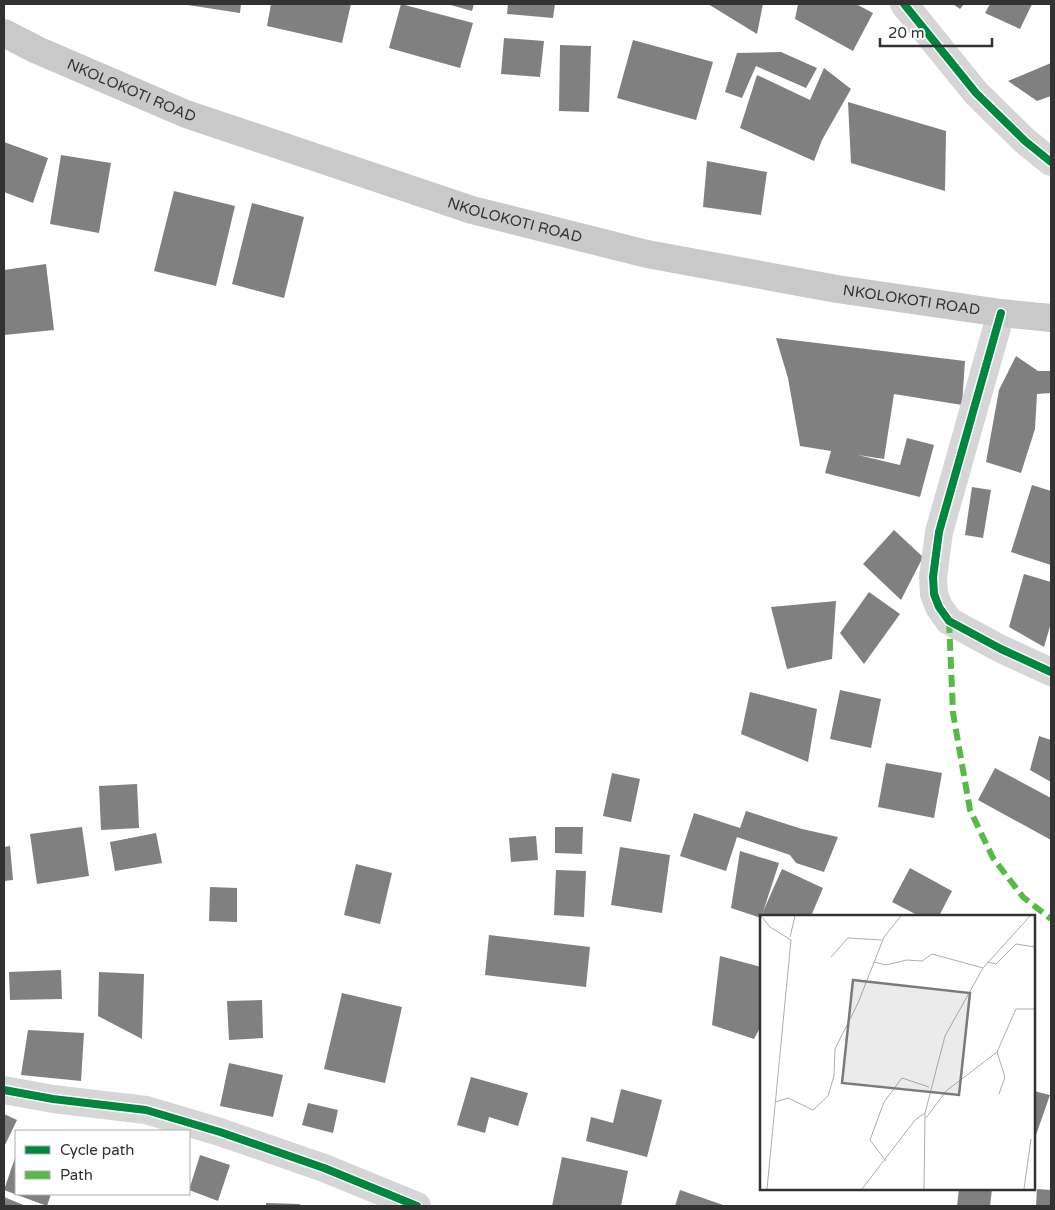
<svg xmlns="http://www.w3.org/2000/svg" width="1055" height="1210" font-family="'Varela Round',sans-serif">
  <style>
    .building { fill: #808080 }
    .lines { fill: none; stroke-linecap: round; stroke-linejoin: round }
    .minor { stroke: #d6d6d6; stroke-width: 28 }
    .major { stroke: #c9c9c9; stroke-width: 28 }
    .quiet { stroke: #58b947; stroke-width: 6; stroke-dasharray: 12 6; stroke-linecap: butt }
    .cycleway-casing { stroke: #fff; stroke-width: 11 }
    .cycleway { stroke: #00873e; stroke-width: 8 }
    .labels { text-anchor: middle; stroke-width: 5; stroke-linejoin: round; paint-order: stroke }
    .street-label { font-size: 15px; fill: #323232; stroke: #fff }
    .inset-road { fill: none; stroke: #adadad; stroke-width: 1 }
    .view { fill: #7a7a7a; fill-opacity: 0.15; stroke: #7a7a7a; stroke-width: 2.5 }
    .inset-edge { fill: none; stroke: #323232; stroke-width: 2.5 }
  </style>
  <rect width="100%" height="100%" fill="#fff"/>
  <g class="building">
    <polygon points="181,4 241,4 240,13"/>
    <polygon points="271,4 351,4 342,43 267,26"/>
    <polygon points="401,4 473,23 460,68 389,48"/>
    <polygon points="447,4 474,4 472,11"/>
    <polygon points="508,4 555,4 553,18 507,14"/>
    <polygon points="708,4 763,4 757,34"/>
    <polygon points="798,4 856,4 873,13 853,51 795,19"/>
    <polygon points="953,4 964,4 960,9"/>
    <polygon points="990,4 1032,4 1020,29 985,13"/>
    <polygon points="504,38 544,41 540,77 501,74"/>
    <polygon points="633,40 713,62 696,120 617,98"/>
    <polygon points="560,45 591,46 589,112 559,111"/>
    <polygon points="781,52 817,68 806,88 756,66 742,98 725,92 737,53"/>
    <polygon points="1051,63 1051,96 1037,101 1008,81"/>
    <polygon points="824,68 851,89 822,140 814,161 740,128 757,75 810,100"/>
    <polygon points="848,102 946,131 945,191 851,163"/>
    <polygon points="4,142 48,158 33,203 4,192"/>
    <polygon points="61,155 111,163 99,233 50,224"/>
    <polygon points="707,161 767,172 761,215 703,207"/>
    <polygon points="174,191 235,206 216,286 154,271"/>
    <polygon points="252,203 304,217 284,298 232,284"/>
    <polygon points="46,264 54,330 4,335 4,270"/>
    <polygon points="776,338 965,361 962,405 894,394 884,459 858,455 900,465 907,438 934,445 920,497 825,473 831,451 800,446 788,378"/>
    <polygon points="1016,356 1038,371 1051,371 1051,393 1037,394 1035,429 1021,473 986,462 999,390"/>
    <polygon points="1032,485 1051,491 1051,565 1011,552"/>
    <polygon points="972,487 991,490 983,538 965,535"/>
    <polygon points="894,530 923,557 901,600 863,564"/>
    <polygon points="1024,574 1051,582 1051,623 1044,647 1009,627"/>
    <polygon points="869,592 900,614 864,664 840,633"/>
    <polygon points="836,601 832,659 787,669 771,607"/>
    <polygon points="840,690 881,699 871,748 830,739"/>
    <polygon points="750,692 817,709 808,762 741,734"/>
    <polygon points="1039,736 1051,740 1051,782 1030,770"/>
    <polygon points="886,763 942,773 934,818 878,807"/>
    <polygon points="995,768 1051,798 1051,840 978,800"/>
    <polygon points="612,773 640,779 631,822 603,816"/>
    <polygon points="137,784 139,828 101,830 99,786"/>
    <polygon points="746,811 802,829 838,837 824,872 796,863 790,855 737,837 726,871 680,856 694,813 740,828"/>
    <polygon points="82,827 89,876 37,884 30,834"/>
    <polygon points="555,827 583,827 582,854 555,853"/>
    <polygon points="156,833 162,863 115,871 110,842"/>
    <polygon points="536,836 538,860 511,862 509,838"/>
    <polygon points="10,846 13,880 4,881 4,847"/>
    <polygon points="620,847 670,855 662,913 611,905"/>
    <polygon points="740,851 779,863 761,918 731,908"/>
    <polygon points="356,864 392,873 380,924 344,915"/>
    <polygon points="910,868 952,891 939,916 919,916 892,902"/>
    <polygon points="782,869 823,888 811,916 761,916"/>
    <polygon points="556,870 586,871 584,917 554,915"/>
    <polygon points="210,887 237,888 237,922 209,921"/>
    <polygon points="489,935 590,947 586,987 485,975"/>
    <polygon points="720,956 761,967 761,1026 754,1039 712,1025"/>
    <polygon points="61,970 62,999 10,1000 9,972"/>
    <polygon points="99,972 144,974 142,1039 98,1016"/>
    <polygon points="342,993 402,1007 385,1083 324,1069"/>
    <polygon points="262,1000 263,1038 229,1040 227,1001"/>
    <polygon points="28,1030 84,1033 81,1081 21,1075"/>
    <polygon points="229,1063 283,1075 273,1117 220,1106"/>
    <polygon points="471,1077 528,1093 518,1126 489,1117 485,1133 457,1125"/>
    <polygon points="621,1089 662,1100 647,1157 586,1141 591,1117 613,1123"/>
    <polygon points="1034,1091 1050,1095 1036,1135 1034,1135"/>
    <polygon points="308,1103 338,1110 333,1133 302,1125"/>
    <polygon points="4,1114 17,1120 4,1147"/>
    <polygon points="16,1155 16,1194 51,1194 47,1206 4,1190"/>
    <polygon points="200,1155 230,1165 218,1201 189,1190"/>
    <polygon points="562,1157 628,1171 621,1206 552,1206"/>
    <polygon points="959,1189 992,1189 990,1206 957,1206"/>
    <polygon points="1037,1189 1051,1190 1051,1206 1036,1206"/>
    <polygon points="680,1190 726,1206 675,1206"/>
    <polygon points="4,1197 26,1206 4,1206"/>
    <polygon points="266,1203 300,1204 300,1206 266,1206"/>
  </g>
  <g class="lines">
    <g class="minor">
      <polyline points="904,4 976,93 1025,141 1051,162"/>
      <polyline points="1001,313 939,532 933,577 934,594 939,607 949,621 1001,649 1051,672"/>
      <polyline points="4,1090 53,1099 146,1110 220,1132 324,1168 417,1206"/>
    </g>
    <path class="major" id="s1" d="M4,33L37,50L186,114L472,210L647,254L837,289L1001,313L1051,318"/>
    <polyline class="quiet" points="949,621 953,713 970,810 993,858 1023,897 1051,919"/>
    <g class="cycleway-casing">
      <g id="cycleway">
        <polyline points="904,4 976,93 1025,141 1051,162"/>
        <polyline points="1001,313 939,532 933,577 934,594 939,607 949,621 1001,649 1051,672"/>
        <polyline points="4,1090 53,1099 146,1110 220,1132 324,1168 417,1206"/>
      </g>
    </g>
    <use href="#cycleway" class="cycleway"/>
  </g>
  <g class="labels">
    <g class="street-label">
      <text dy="5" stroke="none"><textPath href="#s1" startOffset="140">NKOLOKOTI ROAD</textPath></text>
      <text dy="5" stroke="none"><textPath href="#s1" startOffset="545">NKOLOKOTI ROAD</textPath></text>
      <text dy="5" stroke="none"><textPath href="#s1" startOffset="950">NKOLOKOTI ROAD</textPath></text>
    </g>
  </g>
  <g transform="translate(760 915)">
    <rect width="275" height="275" fill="#fff"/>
    <path class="inset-road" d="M1,1L10,12L31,25L7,274M30,22L35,1M71,42L88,23L122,25M114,47L126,50L147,45L162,46L172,39L223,53M227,47L236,49L256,29L275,32M237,137L245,162L239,179M15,187L28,183L53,195L68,181L74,161L75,134L98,88L124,22L141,1M166,203L186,176L237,137L256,94H275M126,246L110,225L124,187L142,163L169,172M102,274L155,205L165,198M164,274L165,198L185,121L223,53L270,1M264,274L271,224"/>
    <path class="view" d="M93,65L210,78L199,180L82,168Z"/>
    <rect width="275" height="275" class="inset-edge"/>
  </g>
  <rect width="1055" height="1210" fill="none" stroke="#323232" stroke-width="10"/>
  <rect x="15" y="1130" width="175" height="65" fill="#ffffff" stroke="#adadad"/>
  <rect x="25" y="1146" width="25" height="8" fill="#00873e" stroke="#adadad"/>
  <text x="60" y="1155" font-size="15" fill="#323232">Cycle path</text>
  <rect x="25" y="1171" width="25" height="8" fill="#58b947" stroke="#adadad"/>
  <text x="60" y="1180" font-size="15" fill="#323232">Path</text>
  <path d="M880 38v8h112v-8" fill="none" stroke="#323232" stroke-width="2.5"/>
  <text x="888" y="38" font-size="15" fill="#323232" stroke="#ffffff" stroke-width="4" paint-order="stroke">20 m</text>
</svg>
